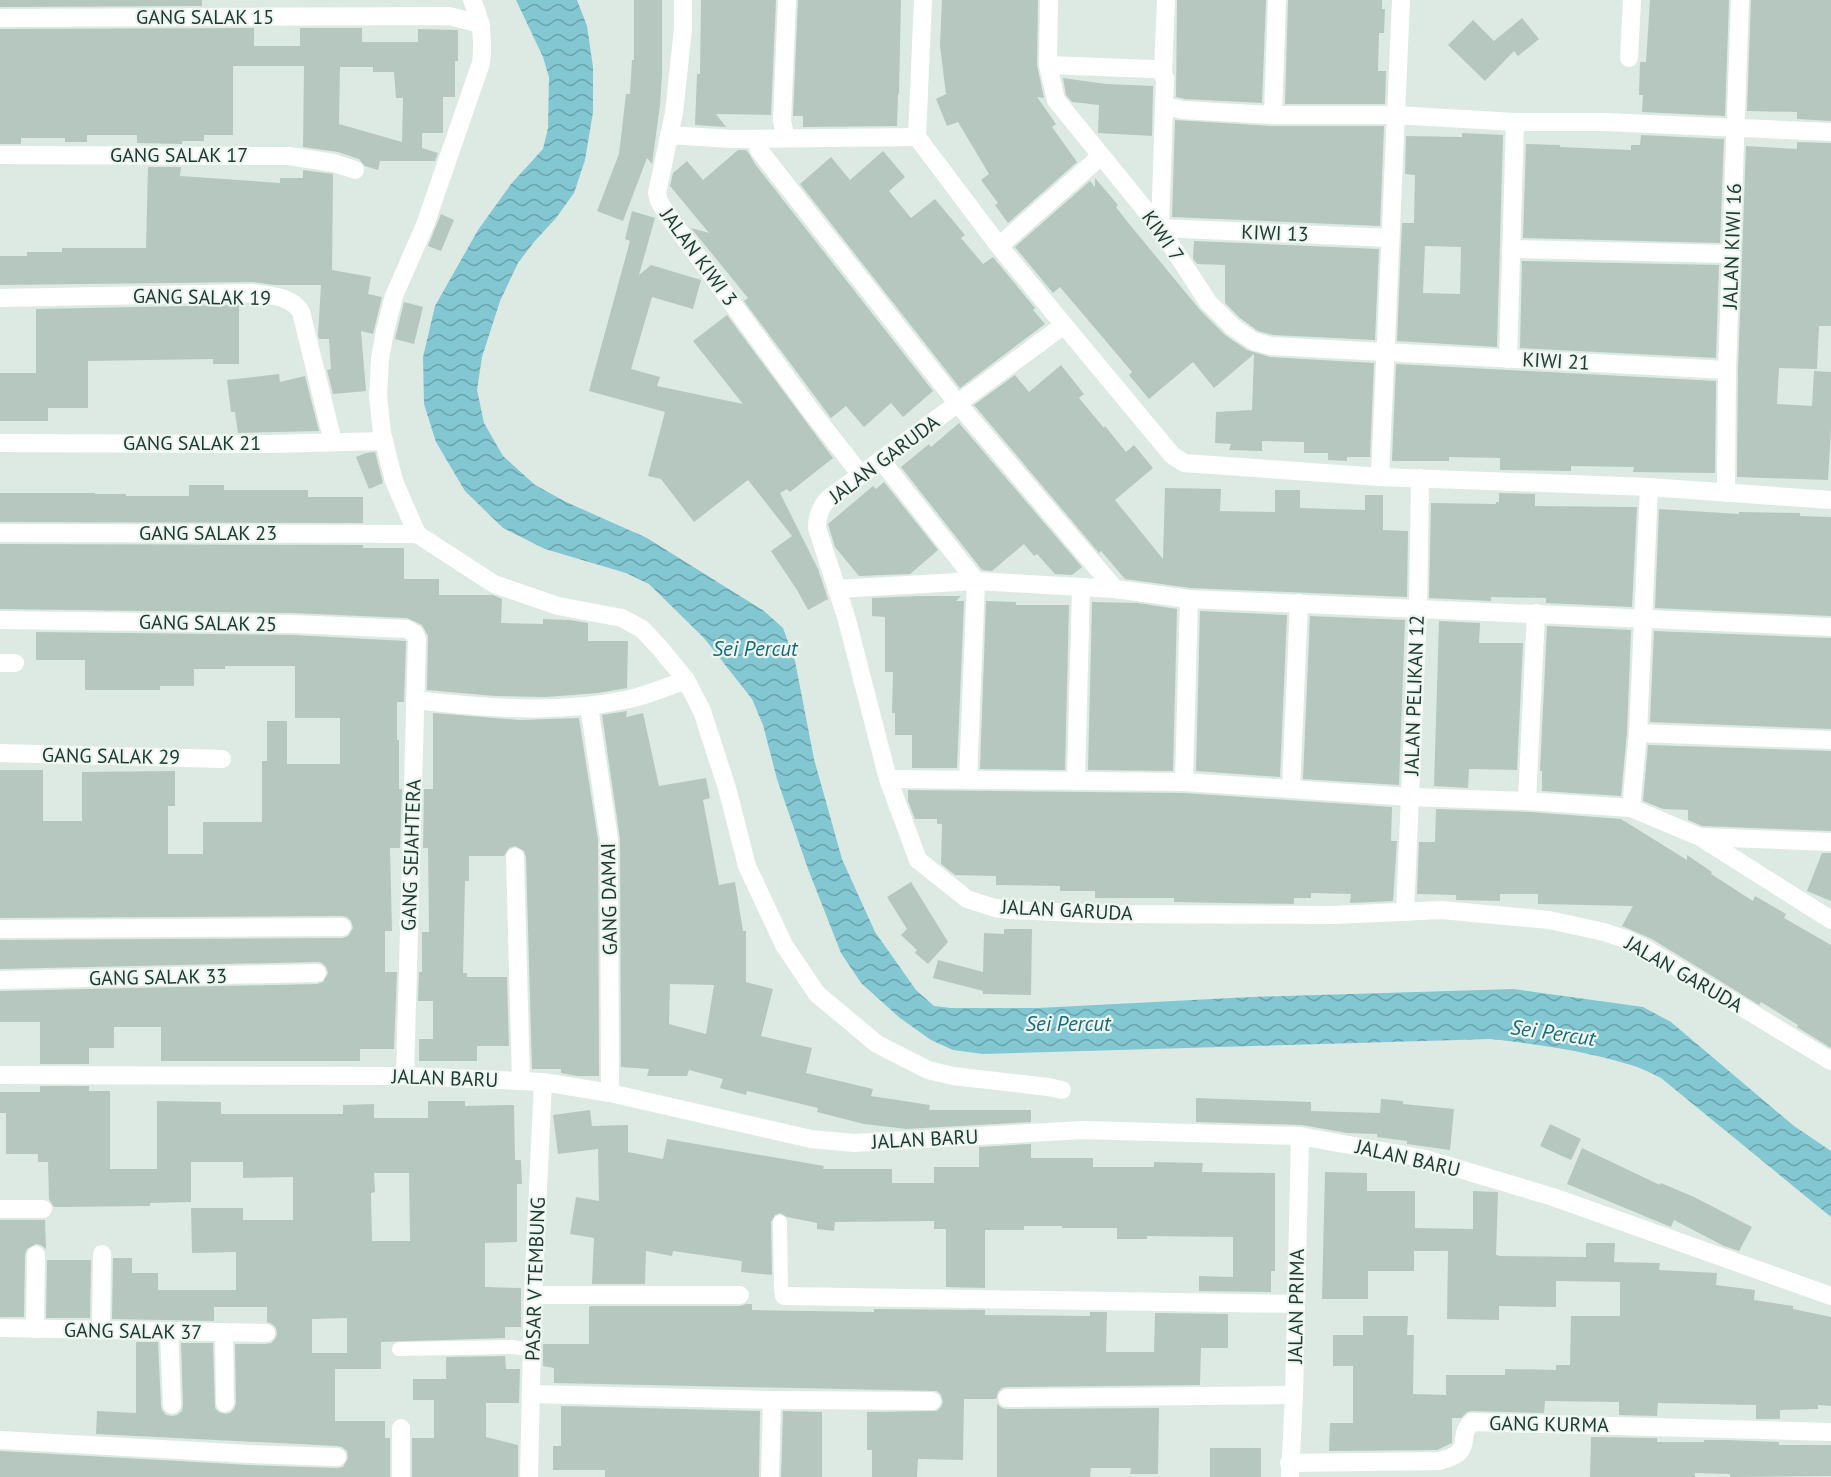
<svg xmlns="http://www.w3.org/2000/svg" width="1831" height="1477" font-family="'PT Sans',sans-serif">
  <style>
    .water { fill: url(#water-waves) }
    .building { fill: #b5c7bf; fill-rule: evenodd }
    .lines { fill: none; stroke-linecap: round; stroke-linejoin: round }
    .lane { stroke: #fff; stroke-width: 14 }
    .street { stroke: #fff; stroke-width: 18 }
    .secondary { stroke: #fff; stroke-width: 18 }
    .labels { text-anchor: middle; stroke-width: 4.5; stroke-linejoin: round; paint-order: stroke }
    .street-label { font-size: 20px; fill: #1e3931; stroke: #edf6f1 }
    .water-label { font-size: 21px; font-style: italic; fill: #186976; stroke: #edf6f1 }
  </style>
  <defs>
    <pattern id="water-waves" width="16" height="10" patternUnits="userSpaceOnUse" patternTransform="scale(1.5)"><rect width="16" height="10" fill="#82c7d2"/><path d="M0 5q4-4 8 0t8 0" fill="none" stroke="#6aa3ab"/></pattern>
  </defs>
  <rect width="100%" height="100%" fill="#ddeae4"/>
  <path class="water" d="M516,0H577L587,26L593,67V112L585,160L574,193L556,218L534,242L518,263L500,301L482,357L477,390L484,423L503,456L535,485L566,502L647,538L764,611L783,628L795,661L814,759L842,859L875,932L916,990L934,1006L951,1008H1038L1251,997L1514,989L1643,1007L1671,1022L1794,1126L1831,1151V1217L1661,1078C1651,1073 1641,1068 1631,1065C1586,1051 1538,1044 1491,1039L983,1054L953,1050L931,1040L900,1018L861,983L841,953L808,869L777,779L763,725L752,699L704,638L649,584L626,573L545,549L503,528L465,491L436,442L424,404L423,357L435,306L478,230L511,184L543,149L548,128L549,77L543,57Z"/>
  <g class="building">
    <polygon points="0,0 202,0 202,6 0,7"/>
    <polygon points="634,0 662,0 662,75 660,105 652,164 647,158 623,221 597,211 619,154 626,94 630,94 632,60 634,60"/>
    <polygon points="701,0 776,0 771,115 716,114 726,127 695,125 697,74 700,74"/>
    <polygon points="798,0 901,0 899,94 898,94 897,126 803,127 803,116 793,116"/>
    <polygon points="942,0 1038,0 1037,65 1044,98 1037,97 1056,124 1052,127 1077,162 1008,223 995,205 998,203 981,180 989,174 958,122 947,126 936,99 946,94 940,46"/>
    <polygon points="1177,0 1266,0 1262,103 1185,99 1176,97"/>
    <polygon points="1288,0 1382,0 1382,9 1385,9 1384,33 1379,33 1378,71 1386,71 1385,104 1285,104"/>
    <polygon points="1650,0 1729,0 1725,116 1642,112 1643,95 1639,95 1640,62 1646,62"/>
    <polygon points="1751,0 1831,0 1831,121 1797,119 1797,112 1747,111"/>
    <polygon points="1522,18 1539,39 1518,56 1514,51 1485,81 1448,45 1473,20 1494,41"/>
    <path d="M254,28V46H300V28H362V42H418V29L458,30V61H455V97H443V133H422V148L438,153L435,161H380L378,170L365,166L359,159L338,152L303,147L304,66H233V135H204V141H182V144L137,143V135H87V142H65V138H21V144H0V29ZM340,67H373V72H394L396,98H403L402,142L339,124Z"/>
    <polygon points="1063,78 1106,84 1153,86 1152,136 1098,133 1099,105 1072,102 1066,95"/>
    <polygon points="1175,120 1272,126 1384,126 1380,226 1172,217"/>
    <path d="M1462,133L1503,135L1497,347L1397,341L1402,223H1414L1415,175L1405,174L1406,136L1462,137ZM1425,246L1461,247L1460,294L1423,293Z"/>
    <polygon points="1641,135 1724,139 1720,243 1523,238 1526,144 1560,145 1560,147 1631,150 1631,145 1640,145"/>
    <polygon points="1797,142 1831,143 1831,326 1819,326 1817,369 1779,368 1777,404 1812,406 1814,371 1831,372 1831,429 1828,480 1737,477 1738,370 1746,146 1797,149"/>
    <polygon points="738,150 746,150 748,152 755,164 933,391 903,417 891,403 864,427 846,406 831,418 744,301 748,298 691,228 709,233 670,186 673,173 687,161 703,180"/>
    <polygon points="883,151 905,177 889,191 911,218 935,199 965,235 961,238 983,264 993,257 1035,308 1033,310 1045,324 960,388 800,184 831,157 850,180"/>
    <polygon points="148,167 181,167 180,176 280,183 280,178 303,178 303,170 333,174 332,270 371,277 368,294 382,297 373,334 361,331 366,391 333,394 327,370 331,369 329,339 319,339 318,335 321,285 275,285 252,282 0,285 0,256 27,256 27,252 62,252 62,248 146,248"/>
    <polygon points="1095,178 1118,205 1116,207 1126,220 1200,310 1225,335 1247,350 1270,357 1374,363 1370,457 1347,457 1347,461 1328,460 1328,453 1304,453 1304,442 1262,441 1262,451 1229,450 1231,444 1215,443 1216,412 1252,410 1254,354 1214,388 1193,362 1149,399 1129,375 1132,372 1060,287 1053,293 1015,247 1090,181 1095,187"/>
    <polygon points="632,211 655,218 639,275 651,265 701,280 693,309 652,297 631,369 660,377 657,386 743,404 693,341 727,315 833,458 790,492 787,489 780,493 818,569 828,599 808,610 797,590 771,551 792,536 748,480 694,522 661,479 648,476 665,412 589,391 630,241 625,239"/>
    <polygon points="441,214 454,220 441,251 428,246"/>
    <polygon points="1194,241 1379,249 1375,340 1273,335 1258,331 1240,318 1225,303 1225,265 1197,264 1193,259"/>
    <polygon points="1522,261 1719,265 1716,358 1520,348"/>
    <polygon points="404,302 423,307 414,344 395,339"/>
    <polygon points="239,305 239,364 213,364 213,359 88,361 88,408 48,408 48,421 0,421 0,373 36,373 36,309"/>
    <polygon points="1396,364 1716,381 1715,473 1633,472 1634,467 1571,466 1571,471 1500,470 1500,458 1449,457 1449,461 1392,461"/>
    <polygon points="1061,365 1084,394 1079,398 1104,428 1105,426 1126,452 1134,445 1153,468 1115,500 1163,559 1165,488 1221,489 1220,511 1275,512 1275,490 1300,490 1300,508 1365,510 1365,495 1383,495 1383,530 1408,531 1407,597 1190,588 1125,579 1101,551 1099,553 974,405 1015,375 1029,392"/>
    <polygon points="279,374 280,382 305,376 319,431 238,433 235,412 231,412 227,380"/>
    <polygon points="959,423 1082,567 1072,575 1055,574 1037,554 1034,556 1024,544 992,571 982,570 901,467 929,444 931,447"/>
    <polygon points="375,452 383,483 369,489 356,457 366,453"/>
    <polygon points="884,482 938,550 910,574 859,576 835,547 828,524 873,486 876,489"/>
    <polygon points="189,485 224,485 224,490 308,490 308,497 363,497 363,523 0,522 0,493 95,493 95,494 126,494 126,496 189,496"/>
    <polygon points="1499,493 1535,494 1535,506 1637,507 1632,607 1546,603 1546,598 1491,597 1491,601 1429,598 1431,503 1496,504 1496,502 1499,502"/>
    <polygon points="1659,509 1739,514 1739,512 1800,513 1800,516 1831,517 1831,616 1655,608"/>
    <polygon points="0,544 363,545 363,548 404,548 404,579 439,579 439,595 493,595 502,599 501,623 543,624 543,619 570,620 588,623 588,641 628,641 627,688 598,693 546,697 495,696 427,690 428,636 422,625 407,618 292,613 0,609"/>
    <polygon points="920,596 961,596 956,601 964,601 957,768 912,768 912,735 895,735 895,713 892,713 893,672 885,672 885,617 872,616 872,598"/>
    <polygon points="986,601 1016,602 1016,605 1069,605 1065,770 980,769"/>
    <polygon points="1092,602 1138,603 1177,609 1173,771 1088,770"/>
    <polygon points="1200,611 1287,615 1280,777 1196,771"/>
    <polygon points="1310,616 1405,620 1399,785 1303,779"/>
    <polygon points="1439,621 1480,623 1479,643 1523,643 1517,770 1469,769 1468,788 1434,786"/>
    <polygon points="1547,626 1631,630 1627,732 1621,796 1542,791 1542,771 1540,771"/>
    <polygon points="1654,631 1831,638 1831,729 1650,722"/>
    <polygon points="36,632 292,635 406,641 404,702 397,702 397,740 399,740 399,789 402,789 400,848 390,848 392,931 385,931 385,972 397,972 394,1049 360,1049 360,1061 161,1061 161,1027 114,1027 114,1048 89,1048 89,1064 40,1064 40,1022 0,1022 0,991 317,984 323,982 328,973 326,967 322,963 317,962 0,969 0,940 342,938 348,936 353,928 351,921 347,917 342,916 0,918 0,770 43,770 43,821 82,821 82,772 175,771 175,806 168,806 168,854 203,854 203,822 262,822 262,761 267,761 267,721 287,721 287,764 340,764 340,718 295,718 295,666 225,666 225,669 194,669 194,686 160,686 160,690 85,690 85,660 36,660"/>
    <path d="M627,711L626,717L643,713L659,786L706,778L710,798L703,800L719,885L735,882L743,931H746V982L773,989L761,1036L812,1048L806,1073L873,1089L871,1096L930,1105L929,1110H1031V1122L906,1129L864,1124L817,1112L818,1108L747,1091L746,1095L720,1088L723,1079L689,1070L687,1076H647L649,1069L621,1067L620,839L602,715ZM670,984L714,985L706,1034L669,1024Z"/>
    <polygon points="433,713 520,720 579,718 598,840 599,1076 577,1076 561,1073 561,1069 532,1069 526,857 524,851 515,846 509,848 504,856 469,856 469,881 465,881 463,973 467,973 467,977 507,977 509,1046 477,1046 477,1061 419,1061 419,1039 433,1039 433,1001 418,1001 419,972 422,972 422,932 429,932 428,848 423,848 424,789 433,789"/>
    <polygon points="1648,745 1831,751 1831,831 1702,826 1688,820 1688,810 1663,809 1643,801"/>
    <polygon points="908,790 1184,793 1392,807 1391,841 1397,841 1393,901 1350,903 1351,894 1311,893 1311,898 1294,898 1294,904 1174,902 1174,898 1095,898 1095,891 1060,891 1060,886 996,885 996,876 955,875 941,864 942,824 937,824 937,819 915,819 908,801"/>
    <polygon points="1436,809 1530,812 1621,819 1687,860 1687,855 1712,872 1711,874 1753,901 1755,896 1786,914 1784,918 1831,945 1831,1048 1797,1027 1798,1025 1761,1002 1759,1005 1652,939 1622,926 1633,906 1538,904 1538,894 1500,894 1500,901 1456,900 1456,895 1417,894 1419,842 1435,842"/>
    <polygon points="1822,853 1831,853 1831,901 1807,891"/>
    <polygon points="911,882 948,942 928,964 915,953 917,950 901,935 907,929 887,897"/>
    <polygon points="1004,929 1032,929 1031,995 983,994 983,991 933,978 938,960 983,972 984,933 1004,934"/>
    <path d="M40,1086H89V1091H110V1169H157V1101L221,1102V1114H343V1105L374,1104V1118H428V1101H465V1106L514,1105L515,1160H521L522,1184H517V1242L485,1243V1287L521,1288V1327H505V1338L381,1342V1369H335V1421H385V1438H390V1477H0V1451L250,1465L337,1468L343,1467L348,1458L347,1451L342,1447L337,1446L96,1434L97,1411L136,1413V1342H158L161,1405L162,1410L166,1415L172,1416L177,1415L182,1411L183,1405L181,1343H213L215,1408L219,1412L225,1414L230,1413L234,1409L236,1403L235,1344H266L271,1343L275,1339L277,1334L276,1328L272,1324L267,1322V1307H214V1321L112,1319L113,1258H132V1273H158V1290H236V1252L192,1253L191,1208H243V1220H293V1177L243,1178V1162H191V1202L150,1203V1206L54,1207L49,1199L48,1162H38V1154H6V1113H0V1092H40ZM374,1173H409L410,1241H372L371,1193L375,1192ZM347,1318V1353H312V1319Z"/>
    <polygon points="1196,1098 1311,1102 1311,1111 1380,1113 1381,1099 1403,1101 1403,1104 1454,1109 1450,1150 1407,1144 1407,1141 1377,1137 1377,1134 1347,1133 1302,1125 1196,1122"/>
    <polygon points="590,1110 592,1126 628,1125 628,1152 663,1159 667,1139 824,1166 823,1169 892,1169 892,1183 934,1183 934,1167 979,1167 979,1147 1031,1144 1031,1158 1093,1158 1093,1167 1154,1167 1154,1162 1203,1163 1202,1172 1275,1173 1275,1271 1271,1271 1271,1292 1199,1291 1199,1276 1233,1277 1233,1237 1147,1236 1147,1239 1117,1239 1117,1228 1062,1228 1062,1226 1024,1226 1024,1230 985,1230 985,1288 946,1287 946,1229 934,1229 934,1221 835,1222 834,1231 817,1229 817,1223 787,1217 780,1213 775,1215 771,1222 772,1275 741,1272 742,1261 673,1251 672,1256 646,1251 645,1284 592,1284 594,1238 570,1234 576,1197 599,1201 598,1149 558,1154 553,1115"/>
    <polygon points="1550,1124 1581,1139 1571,1160 1540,1146"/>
    <polygon points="1582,1148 1660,1185 1661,1183 1694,1197 1752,1227 1739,1251 1724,1246 1674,1220 1671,1227 1567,1184"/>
    <polygon points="1325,1172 1367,1173 1367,1191 1415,1191 1415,1228 1473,1229 1473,1191 1498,1192 1496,1255 1500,1256 1586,1257 1586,1243 1615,1243 1614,1262 1660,1263 1659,1270 1717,1273 1716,1285 1755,1290 1754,1300 1793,1306 1793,1309 1831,1317 1831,1406 1818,1405 1818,1409 1780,1410 1780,1419 1756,1419 1756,1405 1658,1403 1657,1416 1619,1415 1619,1402 1545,1401 1544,1413 1472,1411 1467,1412 1461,1418 1452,1418 1452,1443 1437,1450 1329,1451 1330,1423 1353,1423 1353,1366 1333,1366 1333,1335 1363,1335 1363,1316 1408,1316 1407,1335 1414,1335 1413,1394 1446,1395 1446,1375 1505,1375 1505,1369 1556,1370 1556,1365 1570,1365 1571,1316 1620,1316 1620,1282 1556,1281 1556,1307 1499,1306 1499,1320 1447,1319 1448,1251 1414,1251 1414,1271 1368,1271 1368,1299 1322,1299"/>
    <polygon points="0,1220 45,1220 46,1249 41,1245 36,1244 27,1249 25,1254 24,1317 0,1317"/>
    <polygon points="47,1260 91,1260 90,1318 46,1318"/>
    <polygon points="746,1304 752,1304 752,1310 874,1312 874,1309 985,1310 985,1315 1090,1316 1090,1312 1107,1312 1106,1352 1154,1352 1155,1313 1228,1314 1228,1348 1201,1348 1200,1385 1007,1387 1002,1388 998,1392 996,1399 964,1399 963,1460 918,1459 917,1477 872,1477 872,1450 867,1450 867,1412 937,1411 941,1407 943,1402 941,1395 937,1391 554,1383 554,1368 543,1366 543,1344 589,1344 589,1307 591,1306 740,1306"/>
    <polygon points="505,1356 506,1369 520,1369 519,1403 486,1403 486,1437 518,1445 518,1477 412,1477 412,1438 434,1438 434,1400 413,1400 413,1379 446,1379 446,1357"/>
    <polygon points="997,1404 1002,1408 1007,1409 1159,1408 1158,1474 1130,1474 1131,1468 1091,1468 1090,1477 997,1477"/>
    <polygon points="561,1406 760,1411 759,1477 605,1477 605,1470 553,1470 553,1446 561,1446"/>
    <polygon points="783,1411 822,1412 822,1477 781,1477"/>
    <polygon points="1591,1437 1657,1438 1657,1442 1704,1442 1704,1440 1727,1440 1779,1442 1779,1445 1831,1445 1831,1476 1730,1477 1730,1474 1695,1473 1695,1477 1590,1477"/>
    <rect x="1210" y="1448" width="51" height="29"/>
  </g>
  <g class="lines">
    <g class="lane">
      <polyline points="780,1222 781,1291 784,1296"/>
      <polyline points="399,1349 512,1347 533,1350"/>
    </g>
    <g class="street">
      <path d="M472,0C482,21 484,41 481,63L425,225L394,296L385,331L380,359L378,396L382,433L394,481L417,534L494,584L558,606L622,618L642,629L659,647L686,680L702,711L727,788L747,866L784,945L817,994L877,1044L928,1070L953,1076L1048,1087L1062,1090"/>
      <polyline points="683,0 683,29 674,113 657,193 659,201 666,213 811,411 861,475"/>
      <polyline points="1049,0 1048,65 1056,100 1160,228 1208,302 1233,327 1253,341 1271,346 1727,370"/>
      <polyline points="0,18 449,16 481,24"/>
      <polyline points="1629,58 1632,0"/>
      <polyline points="1048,65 1153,69 1160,70 1165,78 1160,228 1390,238"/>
      <polyline points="1163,73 1166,0"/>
      <polyline points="1165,106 1183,110 1273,115 1395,115 1515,122 1604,122 1831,132"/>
      <polyline points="1273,115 1277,0"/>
      <polyline points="669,135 731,139 917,137"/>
      <polyline points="786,138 782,121 787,0"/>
      <polyline points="756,139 759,150 958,404 1115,589"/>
      <polyline points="0,155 289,156 334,163 355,170"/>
      <polyline points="999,246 1101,156"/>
      <polyline points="1511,249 1731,254"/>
      <path d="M0,298L252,293C269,296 291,295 301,312L333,442"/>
      <polyline points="1064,325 1172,455 1184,463 1380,477 1649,487 1831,500"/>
      <polyline points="1508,359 1515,122"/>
      <polyline points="0,443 270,444 384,441"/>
      <polyline points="881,460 976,581 968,780"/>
      <polyline points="1380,477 1401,0"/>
      <polyline points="1726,493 1727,370 1740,0"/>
      <polyline points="0,533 417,534"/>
      <polyline points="837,589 976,581 1115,589 1189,599 1831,627"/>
      <polyline points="0,620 292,624 407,629 415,634 417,640 405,1076"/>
      <polyline points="0,663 15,663"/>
      <path d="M415,700C485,708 556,714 625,700C646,696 666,687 686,680"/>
      <polyline points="589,706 609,839 610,1093"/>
      <polyline points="1638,733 1831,740"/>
      <polyline points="0,753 222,759"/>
      <polyline points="888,779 1184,782 1410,797 1527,801 1631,808 1700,837 1831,920"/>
      <polyline points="1076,781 1081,588"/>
      <polyline points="1184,782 1189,599"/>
      <polyline points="1291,789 1299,603"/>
      <polyline points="1527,801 1536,613"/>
      <polyline points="1631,808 1638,733 1649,487"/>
      <polyline points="1702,837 1831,842"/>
      <polyline points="515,857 521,1081"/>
      <polyline points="1405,912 1418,610 1420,478"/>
      <polyline points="0,929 342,927"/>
      <polyline points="0,980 317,973"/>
      <polyline points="0,1209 43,1209"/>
      <polyline points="533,1295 740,1295"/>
      <polyline points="784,1296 1296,1304"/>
      <polyline points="0,1328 266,1333"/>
      <polyline points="35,1329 36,1255"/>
      <polyline points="101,1330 102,1254"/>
      <polyline points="169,1331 172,1405"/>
      <polyline points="224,1332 225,1403"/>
      <polyline points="532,1394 772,1400 932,1401"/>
      <polyline points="1007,1398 1294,1395"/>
      <polyline points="401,1428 401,1477"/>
      <polyline points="0,1440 250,1454 337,1457"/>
      <path d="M1289,1463L1439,1461C1477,1452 1455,1437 1472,1422L1831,1432"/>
      <polyline points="529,1477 533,1295 543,1082"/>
      <polyline points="770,1477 772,1400"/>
      <polyline points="1290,1477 1294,1395 1300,1136"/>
    </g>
    <g class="secondary">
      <path d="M923,0L917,137L999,246L1064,325L828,499C820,508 817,516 817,528L847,620L888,779L918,860L967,899L995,908L1009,910L1101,914L1334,915L1442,910L1549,920L1604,932L1625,939L1646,949L1831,1061"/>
      <polyline points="0,1075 405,1076 543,1082 610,1093 811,1139 854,1143 1082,1130 1300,1136 1426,1159 1553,1197 1831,1296"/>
    </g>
  </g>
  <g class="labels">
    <g class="street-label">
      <text x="205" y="24">GANG SALAK 15</text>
      <text x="179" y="162">GANG SALAK 17</text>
      <text transform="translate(1275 233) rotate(2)" y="7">KIWI 13</text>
      <text transform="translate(1163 236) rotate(55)" y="7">KIWI 7</text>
      <text transform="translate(1732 246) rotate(-88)" y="7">JALAN KIWI 16</text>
      <text transform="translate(699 257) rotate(54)" y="7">JALAN KIWI 3</text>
      <text transform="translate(202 297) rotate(1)" y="7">GANG SALAK 19</text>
      <text transform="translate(1556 361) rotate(3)" y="7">KIWI 21</text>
      <text x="192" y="450">GANG SALAK 21</text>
      <text transform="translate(884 459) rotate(-37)" y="7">JALAN GARUDA</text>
      <text x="208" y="540">GANG SALAK 23</text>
      <text transform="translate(208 623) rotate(1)" y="7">GANG SALAK 25</text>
      <text transform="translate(1414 695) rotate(-88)" y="7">JALAN PELIKAN 12</text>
      <text transform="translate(111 756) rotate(1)" y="7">GANG SALAK 29</text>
      <text transform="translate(411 855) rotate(-88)" y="7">GANG SEJAHTERA</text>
      <text transform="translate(609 899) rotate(-91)" y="7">GANG DAMAI</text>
      <text transform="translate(1067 910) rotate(3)" y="7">JALAN GARUDA</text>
      <text transform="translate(1684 974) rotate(30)" y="7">JALAN GARUDA</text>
      <text transform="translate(158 977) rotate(-1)" y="7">GANG SALAK 33</text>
      <text transform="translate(445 1078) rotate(2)" y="7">JALAN BARU</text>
      <text transform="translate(925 1139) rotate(-3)" y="7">JALAN BARU</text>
      <text transform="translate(1408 1158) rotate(13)" y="7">JALAN BARU</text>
      <text transform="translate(535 1279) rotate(-88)" y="7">PASAR V TEMBUNG</text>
      <text transform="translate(1296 1306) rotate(-89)" y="7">JALAN PRIMA</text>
      <text transform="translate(133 1331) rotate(1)" y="7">GANG SALAK 37</text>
      <text transform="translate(1549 1424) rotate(1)" y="7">GANG KURMA</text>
    </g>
    <g class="water-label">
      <text x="755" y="656">Sei Percut</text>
      <text x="1068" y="1031">Sei Percut</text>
      <text transform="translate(1553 1033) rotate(8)" y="7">Sei Percut</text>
    </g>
  </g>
</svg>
